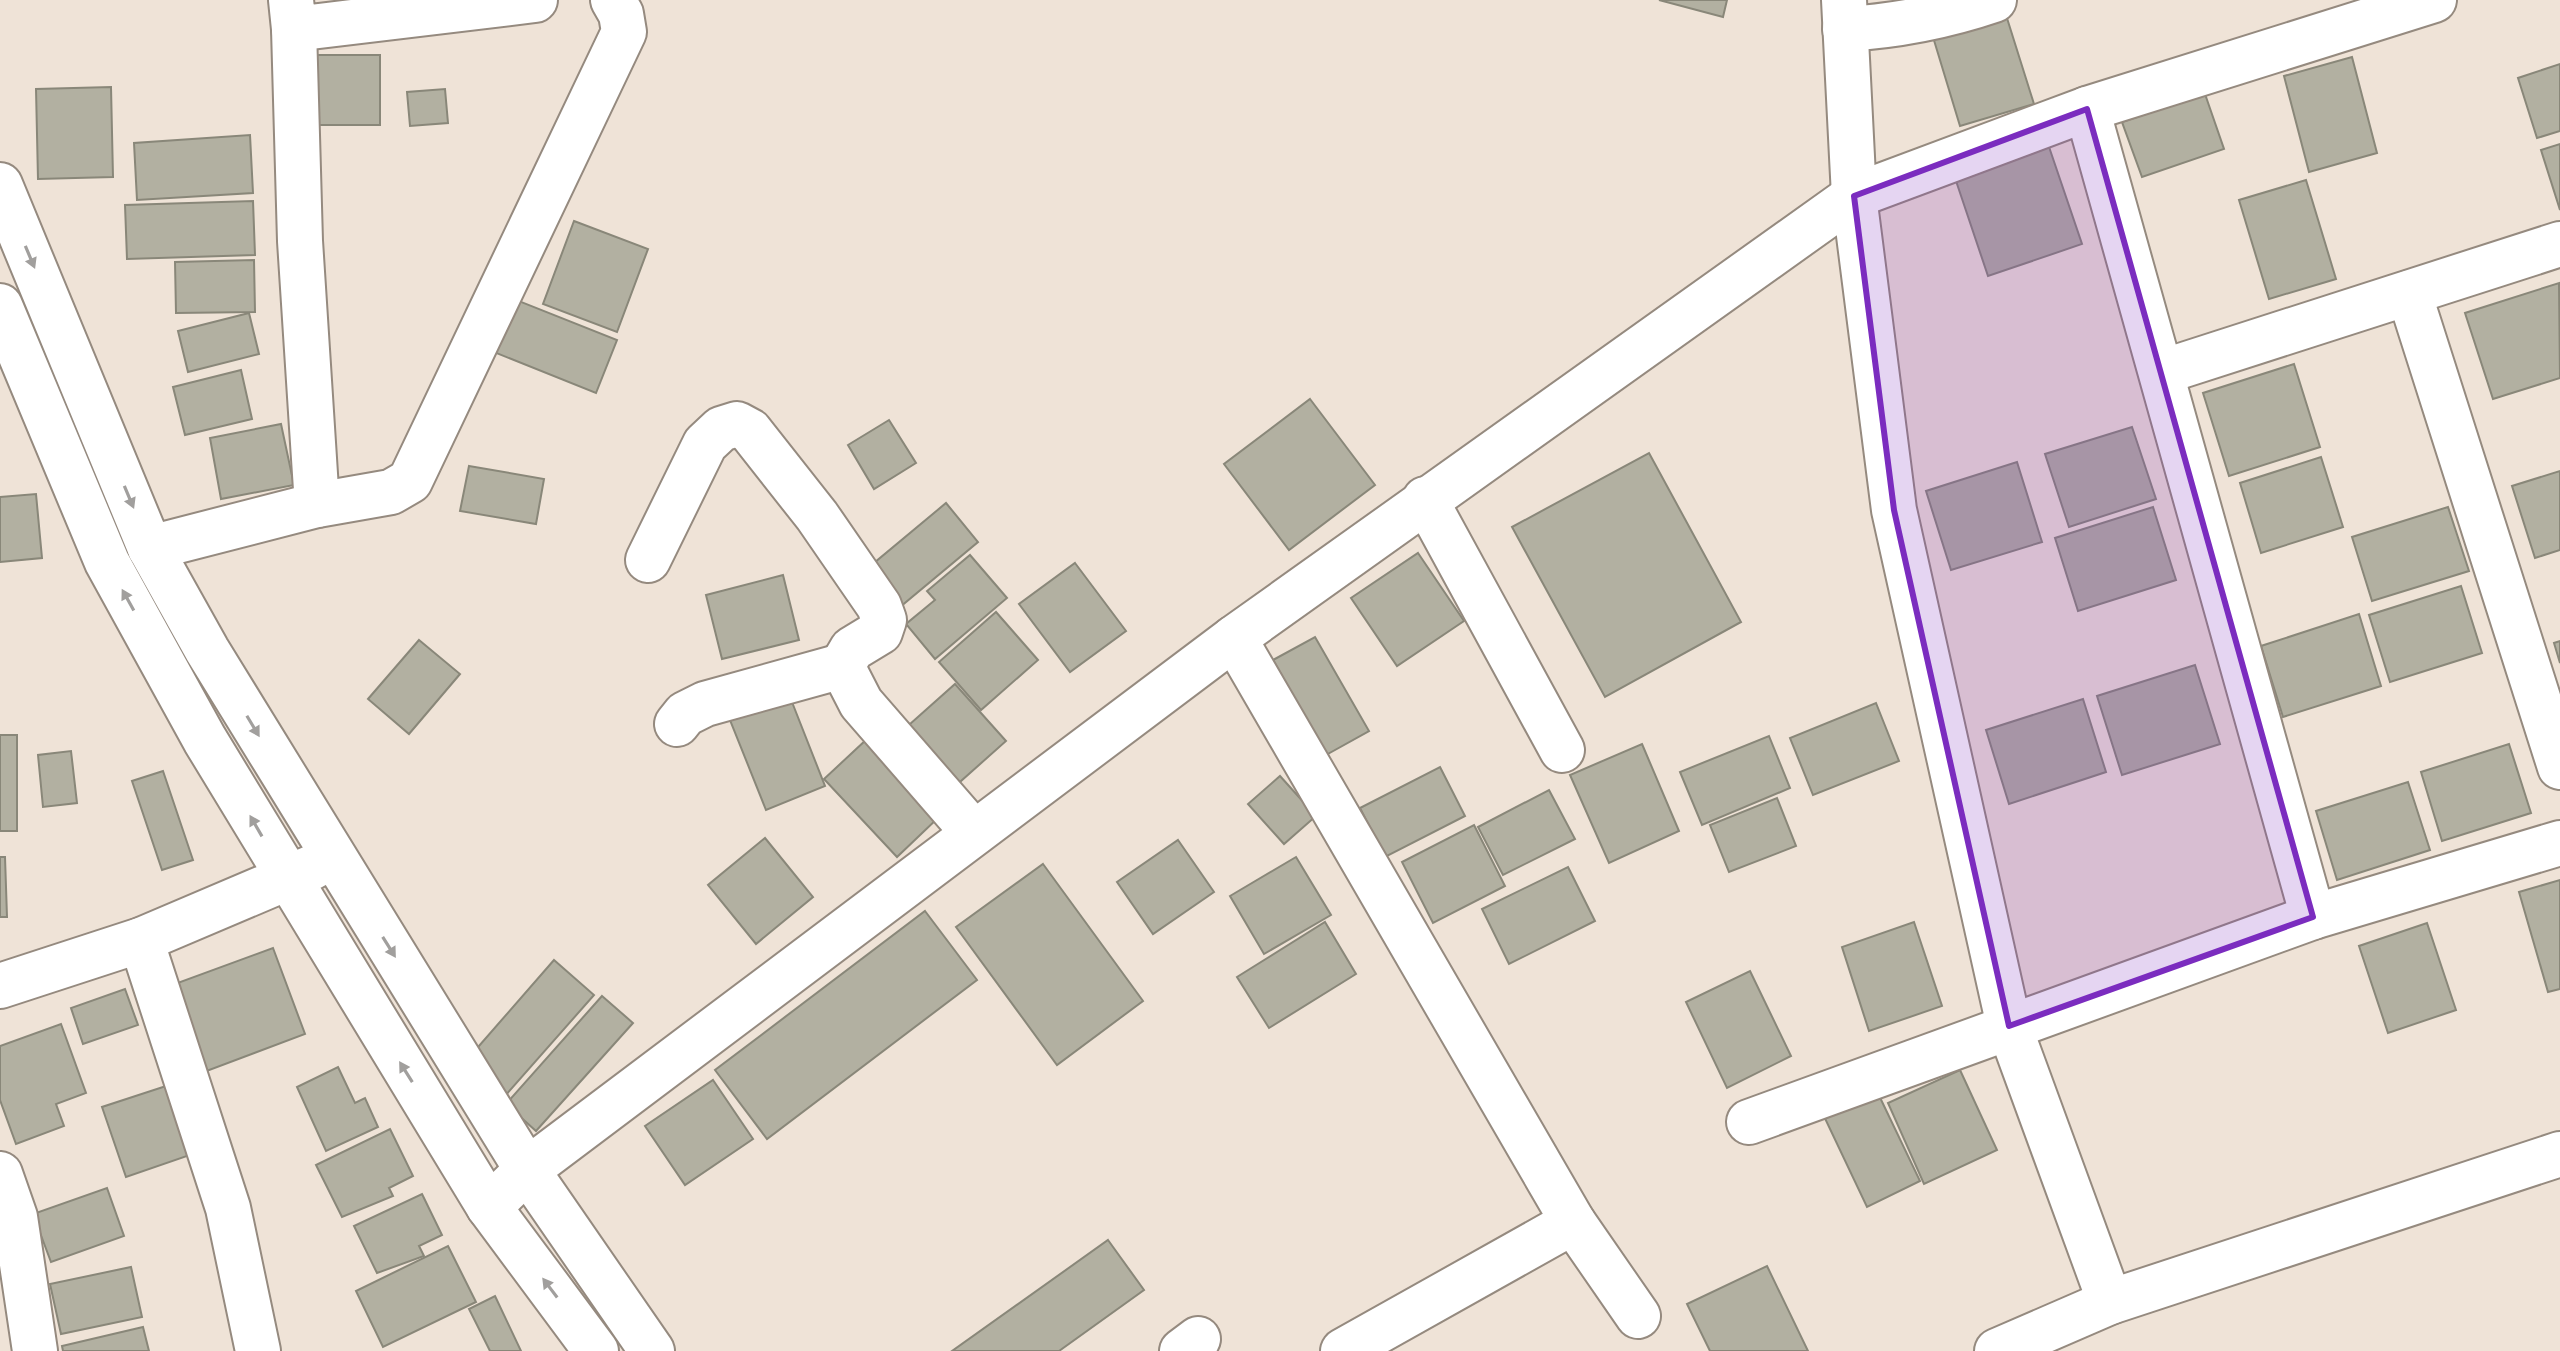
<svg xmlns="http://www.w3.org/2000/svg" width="2560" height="1351" font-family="Raleway,sans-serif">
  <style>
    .building { fill: #b2b0a1; stroke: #898779; stroke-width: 2 }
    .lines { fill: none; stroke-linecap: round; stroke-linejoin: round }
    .minor-casing { stroke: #958a7f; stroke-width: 48 }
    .minor { stroke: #fff; stroke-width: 44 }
    .oneway { fill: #a19f9d }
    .marked { fill: #7b2cbf; fill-opacity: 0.2; stroke: #7b2cbf; stroke-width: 6; stroke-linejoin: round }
  </style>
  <rect width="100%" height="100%" fill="#efe3d7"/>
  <g class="building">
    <polygon points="1659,0 1727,0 1723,17"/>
    <polygon points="2006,15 2034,104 1960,126 1933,37"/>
    <rect x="313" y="55" width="67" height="70"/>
    <polygon points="2352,57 2377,153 2309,172 2284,76"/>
    <polygon points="2560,64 2560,131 2537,138 2518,78"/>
    <polygon points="111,87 113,177 38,179 36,89"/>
    <polygon points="445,89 448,123 410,126 407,92"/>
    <polygon points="2205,94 2224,149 2142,177 2122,122"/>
    <polygon points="250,135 253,193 137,200 134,143"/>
    <polygon points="2047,141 2082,244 1988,276 1953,172"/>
    <polygon points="2560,144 2560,210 2541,150"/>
    <polygon points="2306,180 2336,279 2269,299 2239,200"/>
    <polygon points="253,201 255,255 127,259 125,205"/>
    <polygon points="574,221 648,249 617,332 543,304"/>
    <polygon points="254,260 255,312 176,313 175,262"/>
    <polygon points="2559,283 2560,378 2493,399 2465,313"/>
    <polygon points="501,294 617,340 596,393 479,346"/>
    <polygon points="249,313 259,354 188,372 178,331"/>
    <polygon points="2294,364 2320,447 2229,476 2203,393"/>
    <polygon points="241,370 252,419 185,435 173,387"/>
    <polygon points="1310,399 1375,485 1289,550 1224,464"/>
    <polygon points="889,420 916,463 874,489 848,445"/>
    <polygon points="281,424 294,485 221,499 210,438"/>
    <polygon points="2132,427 2156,499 2069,527 2045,454"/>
    <polygon points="1649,453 1741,622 1605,697 1512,527"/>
    <polygon points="2321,457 2343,527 2261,553 2240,483"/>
    <polygon points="2017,462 2042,542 1951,570 1926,491"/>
    <polygon points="469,466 544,479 536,524 460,511"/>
    <polygon points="2560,471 2560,550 2535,558 2512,486"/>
    <polygon points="36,494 42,558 0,562 0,497"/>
    <polygon points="946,503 978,542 900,607 868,568"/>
    <polygon points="2153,507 2176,580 2078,611 2055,538"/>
    <polygon points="2448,507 2469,571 2372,601 2352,537"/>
    <polygon points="1418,553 1464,621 1397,666 1351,598"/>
    <polygon points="970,555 1007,598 935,659 906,624 935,600 927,591"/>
    <polygon points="1075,563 1126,631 1070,672 1019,604"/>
    <polygon points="783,575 799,640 722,659 706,595"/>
    <polygon points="2461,586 2482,653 2390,682 2369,615"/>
    <polygon points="996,612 1038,660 981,710 939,662"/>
    <polygon points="2359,614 2381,686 2283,717 2261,646"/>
    <polygon points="1315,637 1369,731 1326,755 1273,660"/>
    <polygon points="419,640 460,674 409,734 368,699"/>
    <polygon points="2560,641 2560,663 2554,643"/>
    <polygon points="2195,665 2220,744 2122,775 2097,696"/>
    <polygon points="955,684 1006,741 952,789 901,732"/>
    <polygon points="790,697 825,786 766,810 730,720"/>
    <polygon points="2083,699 2106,772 2009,804 1986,730"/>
    <polygon points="1876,703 1899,761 1813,795 1790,738"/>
    <rect x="0" y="735" width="17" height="96"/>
    <polygon points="1769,736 1790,788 1702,825 1680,772"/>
    <polygon points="867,739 940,816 897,857 824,779"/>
    <polygon points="1642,744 1679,831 1609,863 1570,775"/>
    <polygon points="2509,744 2531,813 2442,841 2421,772"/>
    <polygon points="71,751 77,803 43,807 38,755"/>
    <polygon points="1440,767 1465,816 1385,857 1360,808"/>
    <polygon points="163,771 193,860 162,870 132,781"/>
    <polygon points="1280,776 1316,816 1284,844 1248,804"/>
    <polygon points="2408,782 2430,850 2337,880 2316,811"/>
    <polygon points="1549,790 1575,839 1503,875 1478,827"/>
    <polygon points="1777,798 1796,846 1729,872 1710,825"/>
    <polygon points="1474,825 1505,886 1433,923 1402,862"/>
    <polygon points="765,838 813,897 756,944 708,885"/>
    <polygon points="1178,840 1214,892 1153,934 1117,882"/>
    <polygon points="0,857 5,857 7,917 0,917"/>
    <polygon points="1296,857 1331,915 1264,954 1230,896"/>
    <polygon points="1043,864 1143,1001 1057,1065 956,927"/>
    <polygon points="1568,867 1595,921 1509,964 1482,909"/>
    <polygon points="2560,880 2560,989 2548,992 2519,892"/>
    <polygon points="925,911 977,980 767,1139 715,1070"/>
    <polygon points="1325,922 1356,974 1269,1028 1237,977"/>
    <polygon points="1914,922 1942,1006 1869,1031 1842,947"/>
    <polygon points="2427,923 2456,1010 2388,1033 2359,946"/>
    <polygon points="273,948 305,1034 204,1072 172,985"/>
    <polygon points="554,960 594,995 505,1096 465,1062"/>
    <polygon points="1750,971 1791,1056 1727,1088 1686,1002"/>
    <polygon points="125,989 138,1025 83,1044 71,1008"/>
    <polygon points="602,996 633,1023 536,1131 506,1104"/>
    <polygon points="61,1024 86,1093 56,1104 64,1126 16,1144 0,1100 0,1046"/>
    <polygon points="338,1067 355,1103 365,1098 378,1127 326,1151 297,1087"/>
    <polygon points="1960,1070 1997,1150 1924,1184 1888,1103"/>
    <polygon points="713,1080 753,1139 685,1185 645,1126"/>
    <polygon points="1874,1085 1920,1181 1867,1207 1821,1110"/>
    <polygon points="166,1086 190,1155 126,1177 102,1107"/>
    <polygon points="390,1129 413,1176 389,1188 393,1196 342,1217 316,1165"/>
    <polygon points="107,1188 124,1236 51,1262 33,1214"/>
    <polygon points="422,1194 442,1235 419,1246 424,1256 377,1273 354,1226"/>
    <polygon points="1108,1240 1144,1290 1059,1351 952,1351"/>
    <polygon points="448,1246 476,1302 383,1347 356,1291"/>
    <polygon points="1767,1266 1808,1351 1710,1351 1687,1304"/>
    <polygon points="131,1267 142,1317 61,1334 50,1284"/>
    <polygon points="495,1296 521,1351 490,1351 469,1309"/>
    <polygon points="143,1327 149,1351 63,1351 62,1346"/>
  </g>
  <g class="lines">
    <g class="minor-casing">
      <g id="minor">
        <polyline points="291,0 294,29 535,0"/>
        <polyline points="1844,0 1854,196 1894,510 2009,1026 2110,1302"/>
        <polyline points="294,29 300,241 317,505"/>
        <path d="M1845,29C1898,26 1944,17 1994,0"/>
        <polyline points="2087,109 2313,917"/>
        <polyline points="0,185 150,548 207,650 527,1170 652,1351"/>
        <polyline points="2409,293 2560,767"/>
        <polyline points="0,306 107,562 205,740 489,1207 596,1351"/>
        <polyline points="2162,372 2560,244"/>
        <polyline points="1425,499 1562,750"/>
        <polyline points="150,548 317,505 391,492 410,481 624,32 621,14 613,0"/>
        <polyline points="648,560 705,444 721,429 737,424 750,431 817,516 879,606 884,620 880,632 852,649 842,666 861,703 974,833"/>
        <polyline points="1234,638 1573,1222 1638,1316"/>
        <polyline points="677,724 685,714 705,704 842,666"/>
        <polyline points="141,940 228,1208 258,1351"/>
        <polyline points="0,986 141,940 313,867"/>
        <polyline points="1749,1122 2313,917 2560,843"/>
        <polyline points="0,1174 15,1217 35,1351"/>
        <polyline points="489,1207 527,1170 1234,638 1854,196 2087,109 2434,0"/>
        <polyline points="1182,1351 1198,1339"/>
        <polyline points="1343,1351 1573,1222"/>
        <polyline points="1997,1351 2110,1302 2560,1154"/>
      </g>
    </g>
    <use href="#minor" class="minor"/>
  </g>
  <defs><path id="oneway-solid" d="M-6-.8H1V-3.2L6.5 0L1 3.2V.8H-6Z" transform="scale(2)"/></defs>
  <g class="oneway">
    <use href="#oneway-solid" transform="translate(30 257) rotate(67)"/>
    <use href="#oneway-solid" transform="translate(129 497) rotate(67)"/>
    <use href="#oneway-solid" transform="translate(128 600) rotate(-119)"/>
    <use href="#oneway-solid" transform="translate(253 726) rotate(59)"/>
    <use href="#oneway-solid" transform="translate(256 826) rotate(-120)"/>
    <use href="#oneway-solid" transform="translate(389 947) rotate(58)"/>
    <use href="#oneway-solid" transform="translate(406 1072) rotate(-122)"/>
    <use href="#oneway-solid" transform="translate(550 1288) rotate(-127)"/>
  </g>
  <path class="marked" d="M2087,109L2313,917L2009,1026L1894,510L1854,196Z"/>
</svg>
